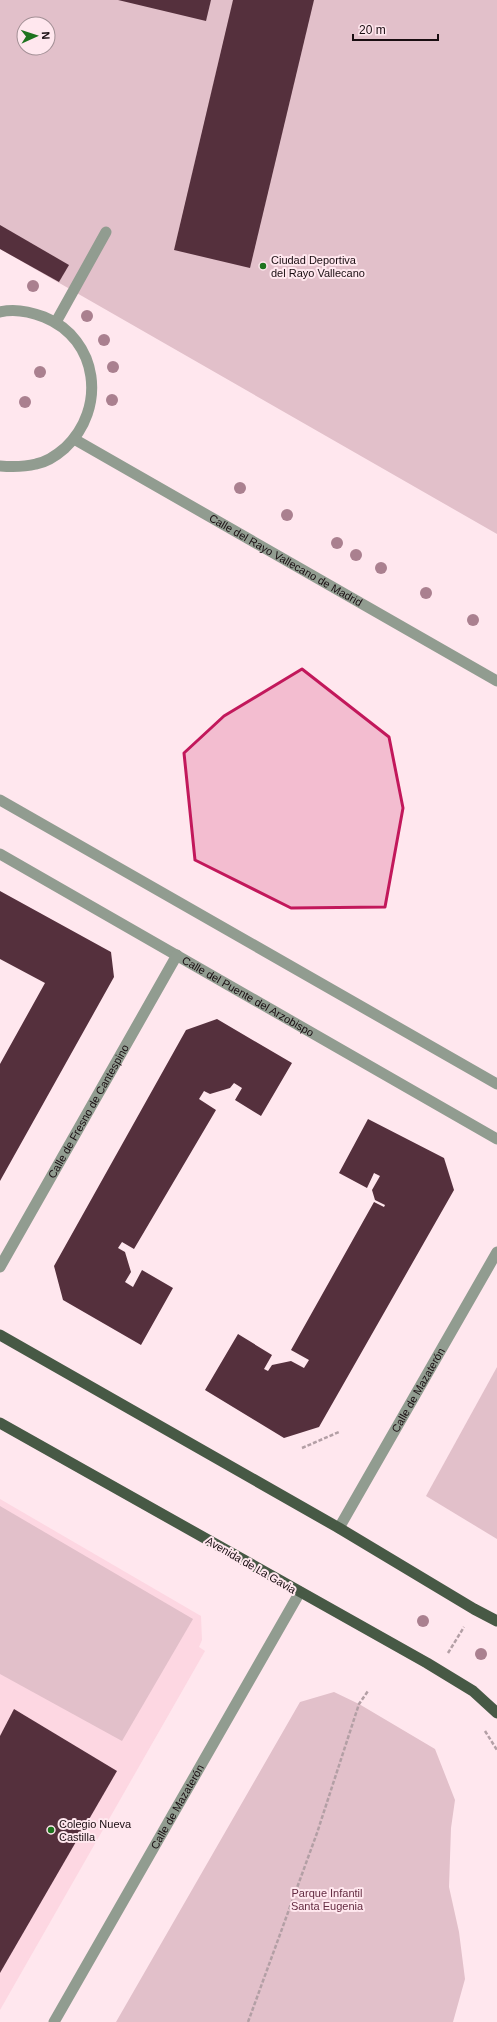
<svg xmlns="http://www.w3.org/2000/svg" width="497" height="2022" font-family="Arial,sans-serif">
  <style>
    .built { fill: #fdd7e2 }
    .green { fill: #e2c0ca; fill-rule: evenodd }
    .building { fill: #55303d }
    .lines { fill: none; stroke-linecap: round; stroke-linejoin: round }
    .path { stroke: #b39fa5; stroke-width: 2.5; stroke-dasharray: 4 2; stroke-linecap: butt }
    .service { stroke: #919c90; stroke-width: 11 }
    .minor { stroke: #919c90; stroke-width: 11 }
    .primary { stroke: #475945; stroke-width: 11 }
    .tree { fill: #aa808f }
    .marked { fill: #c2185b; fill-opacity: 0.2; stroke: #c2185b; stroke-width: 3; stroke-linejoin: round }
    .poi-dot { fill: #1d731e; stroke: #ffe7ee; stroke-width: 1.5 }
    .labels { text-anchor: middle; stroke-width: 4; stroke-linejoin: round; paint-order: stroke }
    .poi-label { font-size: 11px; fill: #190d11; stroke: #ffe7ee; text-anchor: start }
    .street-label { font-size: 11px; fill: #190d11; stroke: #ffe7ee }
    .park-label { font-size: 11px; fill: #642b41; stroke: #ffe7ee }
  </style>
  <rect width="100%" height="100%" fill="#ffe7ee"/>
  <polygon class="built" points="0,1499 201,1616 202,1640 199,1647 205,1651 0,2010"/>
  <g class="green">
    <path d="M0,0H497V534L0,249ZM24,24H48V48H24Z"/>
    <polygon points="497,1367 497,1539 426,1496"/>
    <polygon points="0,1506 193,1619 122,1741 0,1674"/>
    <polygon points="334,1692 359,1704 435,1749 455,1800 451,1828 449,1887 459,1932 465,1979 453,2022 116,2022 300,1702"/>
  </g>
  <g class="building">
    <polygon points="118,0 211,0 206,21"/>
    <polygon points="233,0 314,0 250,268 174,250"/>
    <polygon points="0,225 69,265 59,282 0,249"/>
    <polygon points="0,891 111,952 114,977 0,1181 0,1064 45,983 0,959"/>
    <polygon points="217,1019 292,1063 261,1116 235,1100 242,1088 234,1083 230,1088 210,1094 204,1091 199,1099 216,1110 134,1249 122,1242 118,1248 125,1252 131,1272 125,1282 133,1287 142,1270 173,1288 141,1345 63,1300 54,1266 186,1030"/>
    <polygon points="368,1119 444,1158 454,1190 319,1427 284,1438 205,1390 238,1334 272,1355 264,1369 268,1371 272,1365 291,1361 304,1368 309,1360 291,1350 374,1202 384,1207 385,1205 375,1200 372,1190 380,1176 374,1173 367,1188 339,1173"/>
    <polygon points="14,1709 117,1771 0,1973 0,1736"/>
  </g>
  <g class="lines">
    <g class="path">
      <polyline points="302,1448 339,1432"/>
      <polyline points="448,1653 464,1627"/>
      <polyline points="485,1731 497,1750"/>
      <polyline points="248,2022 317,1833 359,1704 368,1691"/>
    </g>
    <polyline class="service" points="56,322 106,232"/>
    <g class="minor">
      <path d="M0,312C15,308 31,312 44,317C99,339 107,409 65,448C57,455 47,462 36,464C24,467 12,467 0,466"/>
      <path id="s1" d="M74,439L497,681"/>
      <polyline points="0,800 497,1084"/>
      <path id="s2" d="M0,854L497,1139"/>
      <path id="s3" d="M0,1267L177,955"/>
      <path id="s4" d="M339,1528L497,1252"/>
      <path id="s5" d="M54,2022L300,1592"/>
    </g>
    <g class="primary">
      <polyline points="0,1335 339,1528 474,1609 497,1621"/>
      <polyline points="0,1423 427,1663 473,1691 497,1713"/>
    </g>
  </g>
  <g class="tree">
    <circle cx="33" cy="286" r="6"/>
    <circle cx="87" cy="316" r="6"/>
    <circle cx="104" cy="340" r="6"/>
    <circle cx="113" cy="367" r="6"/>
    <circle cx="40" cy="372" r="6"/>
    <circle cx="112" cy="400" r="6"/>
    <circle cx="25" cy="402" r="6"/>
    <circle cx="240" cy="488" r="6"/>
    <circle cx="287" cy="515" r="6"/>
    <circle cx="337" cy="543" r="6"/>
    <circle cx="356" cy="555" r="6"/>
    <circle cx="381" cy="568" r="6"/>
    <circle cx="426" cy="593" r="6"/>
    <circle cx="473" cy="620" r="6"/>
    <circle cx="423" cy="1621" r="6"/>
    <circle cx="481" cy="1654" r="6"/>
  </g>
  <path class="marked" d="M302,669L389,737L403,808L385,907L291,908L195,860L184,753L224,716Z"/>
  <g class="poi-dot">
    <circle cx="263" cy="266" r="4"/>
    <circle cx="51" cy="1830" r="4"/>
  </g>
  <g class="labels">
    <g class="poi-label">
      <text x="271" y="264">Ciudad Deportiva<tspan x="271" dy="13">del Rayo Vallecano</tspan></text>
      <text x="59" y="1828">Colegio Nueva<tspan x="59" dy="13">Castilla</tspan></text>
    </g>
    <g class="street-label">
      <text dy="4" stroke="none"><textPath href="#s1" startOffset="244">Calle del Rayo Vallecano de Madrid</textPath></text>
      <text dy="4" stroke="none"><textPath href="#s2" startOffset="286">Calle del Puente del Arzobispo</textPath></text>
      <text dy="4" stroke="none"><textPath href="#s3" startOffset="179">Calle de Fresno de Cantespino</textPath></text>
      <text dy="4" stroke="none"><textPath href="#s4" startOffset="159">Calle de Mazaterón</textPath></text>
      <text transform="translate(251 1565) rotate(30)" y="4">Avenida de La Gavia</text>
      <text dy="4" stroke="none"><textPath href="#s5" startOffset="248">Calle de Mazaterón</textPath></text>
    </g>
    <g class="park-label">
      <text x="327" y="1897">Parque Infantil<tspan x="327" dy="13">Santa Eugenia</tspan></text>
    </g>
  </g>
  <g transform="translate(36 36) rotate(87)"><circle r="19" fill="#ffe7ee" stroke="#a39096"/>
  <path d="M0-3L7 15L0 10L-7 15Z" fill="#1d731e"/>
  <text y="-6" font-size="11" font-weight="bold" text-anchor="middle" fill="#190d11">N</text>
  </g>
  <path d="M353 34v6h85v-6" fill="none" stroke="#190d11" stroke-width="2"/>
  <text x="359" y="34" font-size="12" fill="#190d11" stroke="#ffe7ee" stroke-width="3" paint-order="stroke">20 m</text>
</svg>
